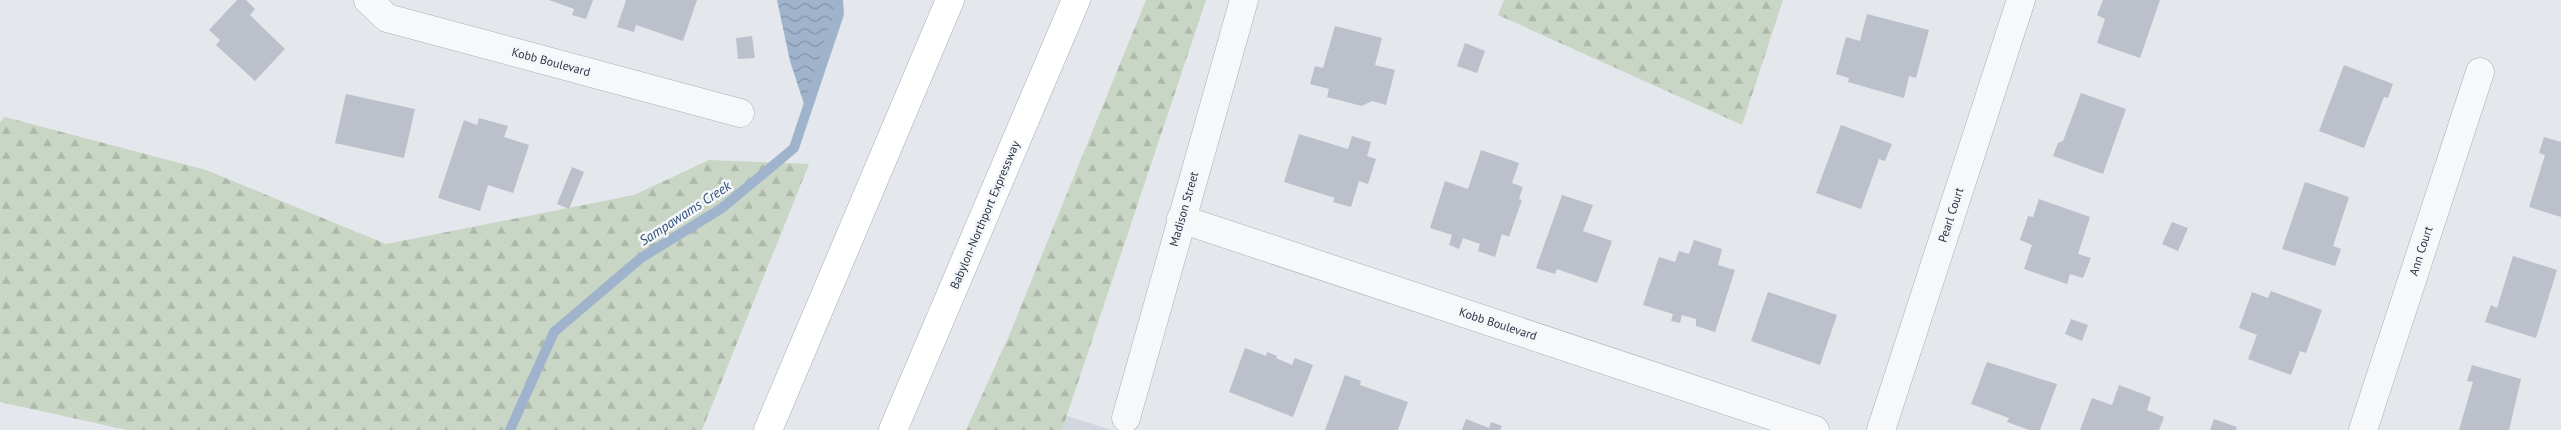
<svg xmlns="http://www.w3.org/2000/svg" width="2561" height="430" font-family="'PT Sans',sans-serif">
  <style>
    .built { fill: #d2d6de }
    .forest { fill: url(#forest-firs) }
    .water { fill: url(#water-waves) }
    .lines { fill: none; stroke-linecap: round; stroke-linejoin: round }
    .stream { stroke: #9fb4cc; stroke-width: 10 }
    .building { fill: #bbc0ca }
    .minor-casing { stroke: #a9aeb7; stroke-width: 29 }
    .primary-casing { stroke: #a3abb8; stroke-width: 29 }
    .minor { stroke: #f7f8fa; stroke-width: 28 }
    .primary { stroke: #fff; stroke-width: 28 }
    .labels { text-anchor: middle; stroke-width: 5; stroke-linejoin: round; paint-order: stroke }
    .street-label { font-size: 12px; fill: #2b3445; stroke: #f4f6f9 }
    .water-label { font-size: 14px; font-style: italic; fill: #34527a; stroke: #f4f6f9 }
  </style>
  <defs>
    <pattern id="forest-firs" width="22" height="20" patternUnits="userSpaceOnUse" patternTransform="scale(1.25)"><rect width="22" height="20" fill="#c9d6c5"/><path d="M5 1l3.5 6h-7zM16 11l3.5 6h-7z" fill="#adb8ab"/></pattern>
    <pattern id="water-waves" width="16" height="10" patternUnits="userSpaceOnUse" patternTransform="scale(1.25)"><rect width="16" height="10" fill="#9fb4cc"/><path d="M0 5q4-4 8 0t8 0" fill="none" stroke="#8293a7"/></pattern>
  </defs>
  <rect width="100%" height="100%" fill="#e4e7ec"/>
  <polygon class="built" points="1067,416 1112,430 1062,430"/>
  <g class="forest">
    <polygon points="1146,0 1206,0 1062,430 966,430 1008,338"/>
    <polygon points="1504,0 1783,0 1742,125 1498,15"/>
    <polygon points="5,117 206,170 386,244 634,195 709,160 809,164 702,430 127,430 0,402 0,122"/>
  </g>
  <polygon class="water" points="777,0 840,0 839,14 806,110 790,61"/>
  <g class="lines">
    <polyline class="stream" points="510,430 554,332 641,258 722,208 794,148 839,14 838,0"/>
  </g>
  <g class="building">
    <polygon points="237,0 246,0 255,9 250,15 285,49 255,81 216,45 220,40 209,30"/>
    <polygon points="549,0 593,0 586,19 572,15 574,9"/>
    <polygon points="626,0 697,0 683,41 636,25 634,32 617,27"/>
    <polygon points="2103,0 2160,0 2140,58 2097,43 2105,19 2097,15"/>
    <polygon points="1867,14 1929,30 1916,78 1909,76 1904,98 1848,82 1849,78 1836,74 1846,37 1860,41"/>
    <polygon points="1335,26 1382,38 1375,65 1395,70 1386,105 1372,101 1362,106 1327,97 1329,89 1310,84 1315,66 1323,68"/>
    <polygon points="752,36 755,58 738,59 736,38"/>
    <polygon points="1465,43 1485,51 1477,73 1457,66"/>
    <polygon points="2344,65 2393,84 2388,98 2384,97 2364,148 2319,131"/>
    <polygon points="2081,93 2126,109 2103,174 2053,156 2058,143 2063,141"/>
    <polygon points="346,94 415,109 404,158 335,143"/>
    <polygon points="479,118 508,126 504,137 529,145 513,193 488,185 480,211 438,198 464,120 477,125"/>
    <polygon points="1841,125 1892,144 1885,161 1879,159 1861,209 1816,193"/>
    <polygon points="1299,134 1348,149 1352,136 1371,142 1367,156 1376,159 1368,184 1359,181 1351,207 1333,202 1335,198 1284,182"/>
    <polygon points="2544,137 2561,142 2561,217 2529,207 2545,155 2539,153"/>
    <polygon points="1481,150 1519,163 1512,183 1523,187 1519,199 1522,200 1509,237 1502,234 1495,257 1478,251 1480,244 1463,238 1459,249 1449,245 1452,235 1430,228 1445,181 1468,189"/>
    <polygon points="572,167 584,172 569,209 557,204"/>
    <polygon points="2305,182 2349,197 2333,246 2341,249 2335,266 2282,249"/>
    <polygon points="1562,195 1593,205 1583,231 1612,241 1597,283 1557,269 1555,274 1536,268"/>
    <polygon points="2039,199 2090,217 2078,254 2091,258 2083,278 2070,274 2067,284 2024,269 2032,245 2020,240 2028,216 2033,217"/>
    <polygon points="2172,222 2188,228 2178,251 2162,244"/>
    <polygon points="1694,240 1722,249 1718,265 1735,270 1715,332 1696,326 1696,319 1682,315 1680,323 1671,321 1673,314 1643,305 1659,257 1675,262 1679,251 1689,254"/>
    <polygon points="2513,256 2557,270 2536,338 2485,322 2491,305 2497,308"/>
    <polygon points="2271,291 2322,310 2306,353 2300,351 2291,375 2248,359 2257,335 2239,328 2252,292 2268,298"/>
    <polygon points="1768,292 1837,315 1820,365 1751,341"/>
    <polygon points="2071,319 2088,325 2082,341 2065,334"/>
    <polygon points="1245,348 1266,356 1267,352 1277,356 1276,358 1292,365 1295,358 1313,365 1293,417 1229,392"/>
    <polygon points="1987,362 2057,384 2040,430 2029,430 2007,422 2009,418 1971,404"/>
    <polygon points="2472,365 2521,379 2509,430 2459,430 2473,382 2467,381"/>
    <polygon points="1345,375 1361,381 1360,385 1408,402 1398,430 1325,430"/>
    <polygon points="2119,385 2151,397 2147,410 2164,417 2159,430 2080,430 2092,398 2112,405"/>
    <polygon points="1466,419 1489,428 1491,422 1502,426 1500,430 1462,430"/>
    <polygon points="2214,419 2237,427 2236,430 2210,430"/>
  </g>
  <g class="lines">
    <g class="minor-casing">
      <g id="minor">
        <polyline points="368,0 387,18 740,113"/>
        <polyline points="1181,219 1815,430"/>
        <polyline points="1126,418 1244,0"/>
        <polyline points="1881,430 2021,0"/>
        <polyline points="2363,430 2480,72"/>
      </g>
    </g>
    <g class="primary-casing">
      <g id="primary">
        <polyline points="768,430 950,0"/>
        <polyline points="893,430 1076,0"/>
      </g>
    </g>
    <use href="#minor" class="minor"/>
    <use href="#primary" class="primary"/>
  </g>
  <g class="labels">
    <g class="street-label">
      <text transform="translate(551 62) rotate(15)" y="4">Kobb Boulevard</text>
      <text transform="translate(1184 209) rotate(-74)" y="4">Madison Street</text>
      <text transform="translate(985 215) rotate(-67)" y="4">Babylon-Northport Expressway</text>
      <text transform="translate(1951 215) rotate(-72)" y="4">Pearl Court</text>
      <text transform="translate(2421 251) rotate(-72)" y="4">Ann Court</text>
      <text transform="translate(1498 324) rotate(18)" y="4">Kobb Boulevard</text>
    </g>
    <g class="water-label">
      <text transform="translate(685 213) rotate(-33)" y="5">Sampawams Creek</text>
    </g>
  </g>
</svg>
